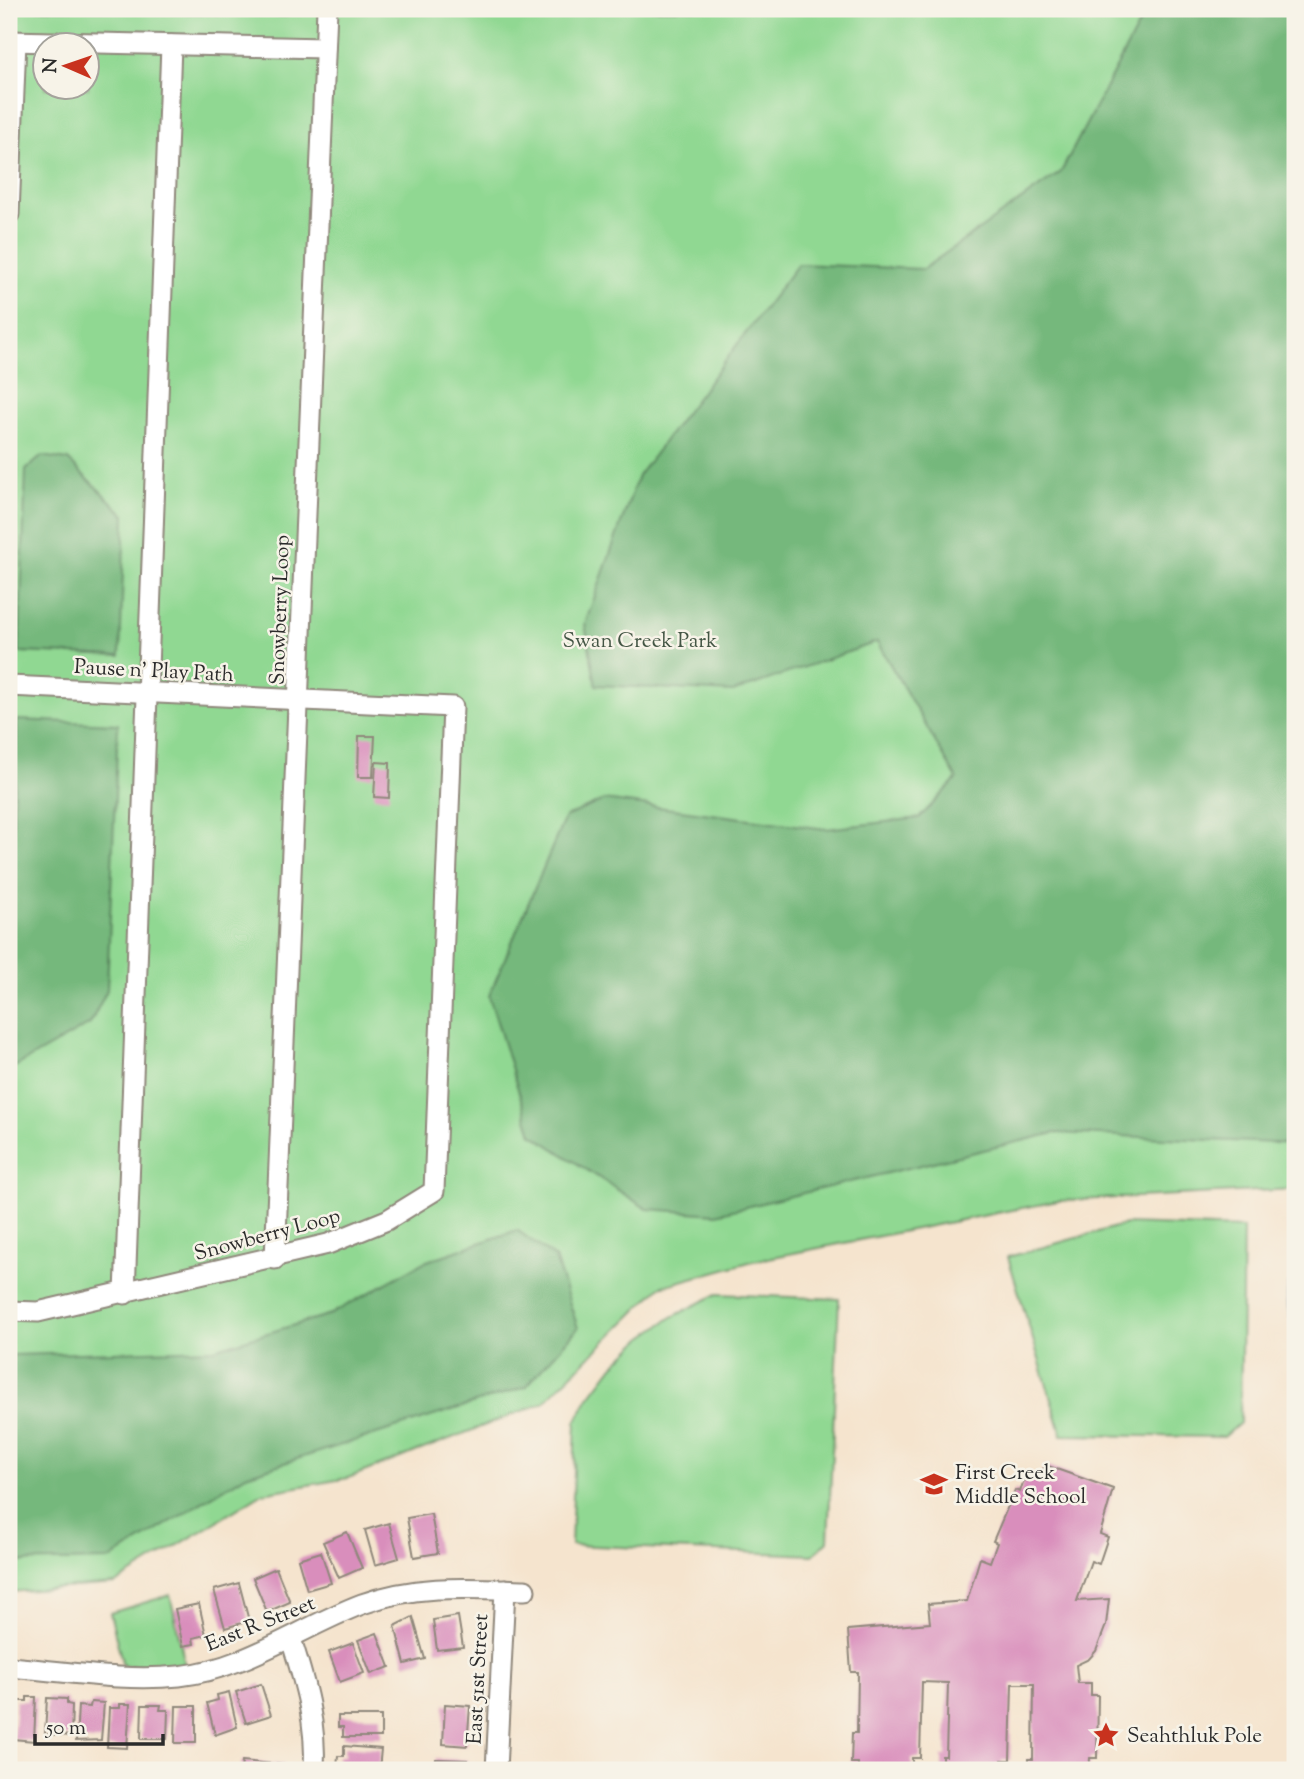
<svg xmlns="http://www.w3.org/2000/svg" width="1304" height="1779" font-family="'Sorts Mill Goudy',serif">
  <style>
    .green { fill: #90d892; stroke: #5e825e; stroke-width: 2; fill-rule: evenodd }
    .forest { fill: #74b87c; stroke: #507254; stroke-width: 2 }
    .water { fill: #6abae5; stroke: #4a7288; stroke-width: 2 }
    .building { fill: #d98ebc }
    .lines { fill: none; stroke-linecap: round; stroke-linejoin: round }
    .street-casing { stroke: #90887c; stroke-width: 23 }
    .street { stroke: #fff; stroke-width: 19 }
    .labels { text-anchor: middle; stroke-width: 5; stroke-linejoin: round; paint-order: stroke }
    .street-label { font-size: 21px; fill: #2b2b2b; stroke: #f7f3e8 }
    .park-label { font-size: 21px; fill: #445645; stroke: #f7f3e8 }
    .poi-label { font-size: 21px; fill: #2b2b2b; stroke: #f7f3e8; text-anchor: start }
  </style>
  <rect width="100%" height="100%" fill="#f7f3e8"/>
  <filter id="ink" filterUnits="userSpaceOnUse"><feTurbulence type="fractalNoise" baseFrequency=".0143" numOctaves="2"/><feDisplacementMap in="SourceGraphic" scale="14" xChannelSelector="R" yChannelSelector="G"/><feConvolveMatrix kernelMatrix="1 2 1 2 8 2 1 2 1" color-interpolation-filters="sRGB"/></filter>
  <filter id="wash" filterUnits="userSpaceOnUse"><feTurbulence type="fractalNoise" baseFrequency=".00686" numOctaves="4" result="noise"/><feDisplacementMap in="SourceGraphic" scale="28" xChannelSelector="R" yChannelSelector="G"/><feGaussianBlur stdDeviation="1.57" result="paint"/><feColorMatrix in="noise" values="0 0 0 0 0 0 0 0 0 0 0 0 0 0 0 0 0 1.4 0 .05"/><feComposite in="paint" operator="in"/></filter>
  <g filter="url(#wash)">
    <rect width="100%" height="100%" fill="#f5e4ce"/>
    <g class="green">
      <path d="M9,9H1295V1189L1058,1201L753,1261L660,1287L543,1403L348,1478L263,1493L115,1584L9,1592ZM46,46H88V88H46Z"/>
      <polygon points="1126,1224 1243,1228 1240,1423 1224,1437 1062,1435 1008,1257"/>
      <polygon points="717,1294 839,1299 828,1541 813,1555 571,1545 576,1422 588,1399 613,1366 642,1338 672,1317"/>
      <polygon points="170,1595 185,1664 123,1666 110,1613"/>
    </g>
    <g class="forest">
      <polygon points="84,9 300,9 286,16"/>
      <polygon points="1147,9 1295,9 1295,1144 1055,1133 716,1214 647,1209 532,1134 489,996 565,817 604,800 826,829 919,818 957,779 877,642 733,692 596,685 585,624 638,476 798,264 923,269 1061,172"/>
      <polygon points="42,456 68,460 125,515 120,656 19,652 26,470"/>
      <polygon points="17,720 118,724 107,990 90,1024 9,1070 9,924"/>
      <polygon points="517,1230 555,1258 578,1328 526,1387 246,1475 109,1560 9,1562 9,1362 12,1355 214,1349 331,1314 424,1262"/>
    </g>
    <path class="water" d="M1295,1274V1327C1287,1312 1283,1287 1295,1274Z"/>
    <g id="blocks">
      <g class="building">
        <polygon points="359,736 375,736 373,777 358,777"/>
        <polygon points="376,762 390,763 389,798 374,797"/>
        <polygon points="1045,1465 1113,1489 1100,1534 1108,1537 1099,1564 1091,1561 1077,1601 1109,1599 1106,1625 1096,1651 1089,1659 1076,1665 1078,1683 1091,1683 1091,1695 1098,1695 1097,1758 1090,1758 1089,1770 1028,1770 1028,1759 1033,1759 1034,1684 1012,1684 1010,1760 1002,1760 1002,1770 942,1770 942,1756 946,1756 948,1683 922,1682 920,1758 912,1758 912,1770 858,1770 858,1763 851,1763 852,1733 857,1733 858,1672 851,1672 848,1630 930,1623 928,1604 967,1601 980,1558 990,1562 997,1543 993,1541 1015,1490 1020,1492 1026,1473 1040,1478"/>
        <polygon points="431,1514 438,1553 414,1557 407,1518"/>
        <polygon points="389,1523 399,1558 375,1565 365,1530"/>
        <polygon points="347,1532 362,1568 339,1578 323,1542"/>
        <polygon points="321,1552 331,1583 307,1590 298,1559"/>
        <polygon points="276,1568 290,1602 267,1612 253,1578"/>
        <polygon points="239,1583 249,1621 225,1628 214,1590"/>
        <polygon points="199,1604 206,1635 193,1638 194,1644 183,1646 175,1609"/>
        <polygon points="458,1616 463,1647 437,1650 433,1620"/>
        <polygon points="413,1617 425,1659 405,1664 395,1626"/>
        <polygon points="377,1633 390,1667 371,1674 358,1640"/>
        <polygon points="353,1643 364,1673 340,1682 329,1652"/>
        <polygon points="261,1684 271,1715 246,1723 236,1692"/>
        <polygon points="229,1692 237,1727 215,1735 207,1703 218,1700 217,1695"/>
        <polygon points="27,1697 36,1697 34,1741 13,1739 16,1701 27,1701"/>
        <polygon points="47,1698 67,1699 67,1704 72,1705 71,1736 45,1734"/>
        <polygon points="91,1702 104,1703 101,1740 76,1741 78,1706 90,1707"/>
        <polygon points="120,1704 130,1704 127,1748 107,1747 109,1708 120,1708"/>
        <polygon points="445,1704 470,1706 467,1746 443,1744"/>
        <polygon points="142,1705 161,1705 160,1710 168,1710 167,1739 141,1739"/>
        <polygon points="176,1706 196,1706 196,1743 175,1743"/>
        <polygon points="338,1716 381,1716 381,1737 343,1737 343,1727 338,1727"/>
        <polygon points="344,1746 381,1749 379,1770 337,1767 338,1756 344,1756"/>
        <polygon points="436,1759 467,1760 467,1770 435,1770"/>
        <polygon points="242,1761 284,1765 284,1770 241,1770"/>
      </g>
    </g>
  </g>
  <g filter="url(#ink)">
    <use href="#blocks" fill-opacity="0" stroke="#90887c" stroke-width="2"/>
    <g class="lines">
      <g class="street-casing">
        <g id="street">
          <polyline points="9,41 325,48"/>
          <polyline points="9,214 16,41"/>
          <polyline points="9,686 453,707 434,1191 387,1220 328,1244 38,1312 9,1311"/>
          <polyline points="275,1259 327,9"/>
          <polyline points="125,1294 171,45"/>
          <path d="M291,1639C305,1683 317,1724 314,1770"/>
          <path d="M9,1667C64,1671 123,1682 179,1676C246,1669 301,1627 362,1604C416,1584 469,1588 525,1590"/>
          <polyline points="496,1770 505,1589"/>
        </g>
      </g>
      <use href="#street" class="street"/>
    </g>
  </g>
  <defs>
    <g id="school-bare" transform="scale(2.1)"><path d="M0-5L7-2L0 1L-7-2ZM-4 1L0 2.5L4 1V4Q0 6-4 4Z" fill="#c8321e" stroke="#f7f3e8" stroke-width="2.5" paint-order="stroke"/></g>
    <g id="sight-bare" transform="scale(2.1)"><path d="M0-6L1.8-2.2L6-1.7L2.9 1.2L3.7 5.4L0 3.3L-3.7 5.4L-2.9 1.2L-6-1.7L-1.8-2.2Z" fill="#c8321e" stroke="#f7f3e8" stroke-width="2.5" paint-order="stroke"/></g>
  </defs>
  <g fill-rule="evenodd">
    <use href="#school-bare" x="934" y="1484"/>
    <use href="#sight-bare" x="1106" y="1735"/>
  </g>
  <g class="labels">
    <g class="street-label">
      <text transform="translate(279 610) rotate(-88)" y="7">Snowberry Loop</text>
      <text transform="translate(154 670) rotate(3)" y="7">Pause n' Play Path</text>
      <text transform="translate(267 1234) rotate(-15)" y="7">Snowberry Loop</text>
      <text transform="translate(260 1623) rotate(-22)" y="7">East R Street</text>
      <text transform="translate(477 1679) rotate(-87)" y="7">East 51st Street</text>
    </g>
    <g class="park-label">
      <text x="640" y="647">Swan Creek Park</text>
    </g>
    <g class="poi-label">
      <text x="955" y="1479">First Creek<tspan x="955" dy="24">Middle School</tspan></text>
      <text x="1127" y="1742">Seahthluk Pole</text>
    </g>
  </g>
  <rect width="1304" height="1779" fill="none" stroke="#f7f3e8" stroke-width="35"/>
  <g transform="translate(66 66) rotate(272)"><circle r="33" fill="#f7f3e8" stroke="#a5a39c" stroke-width="2"/>
  <path d="M0-5L12 26L0 18L-12 26Z" fill="#c8321e"/>
  <text y="-10" font-size="19" font-weight="bold" text-anchor="middle" fill="#2b2b2b">N</text>
  </g>
  <path d="M35 1734v10h128v-10" fill="none" stroke="#2b2b2b" stroke-width="3.5"/>
  <text x="46" y="1734" font-size="21" fill="#2b2b2b" stroke="#f7f3e8" stroke-width="5" paint-order="stroke">50 m</text>
</svg>
